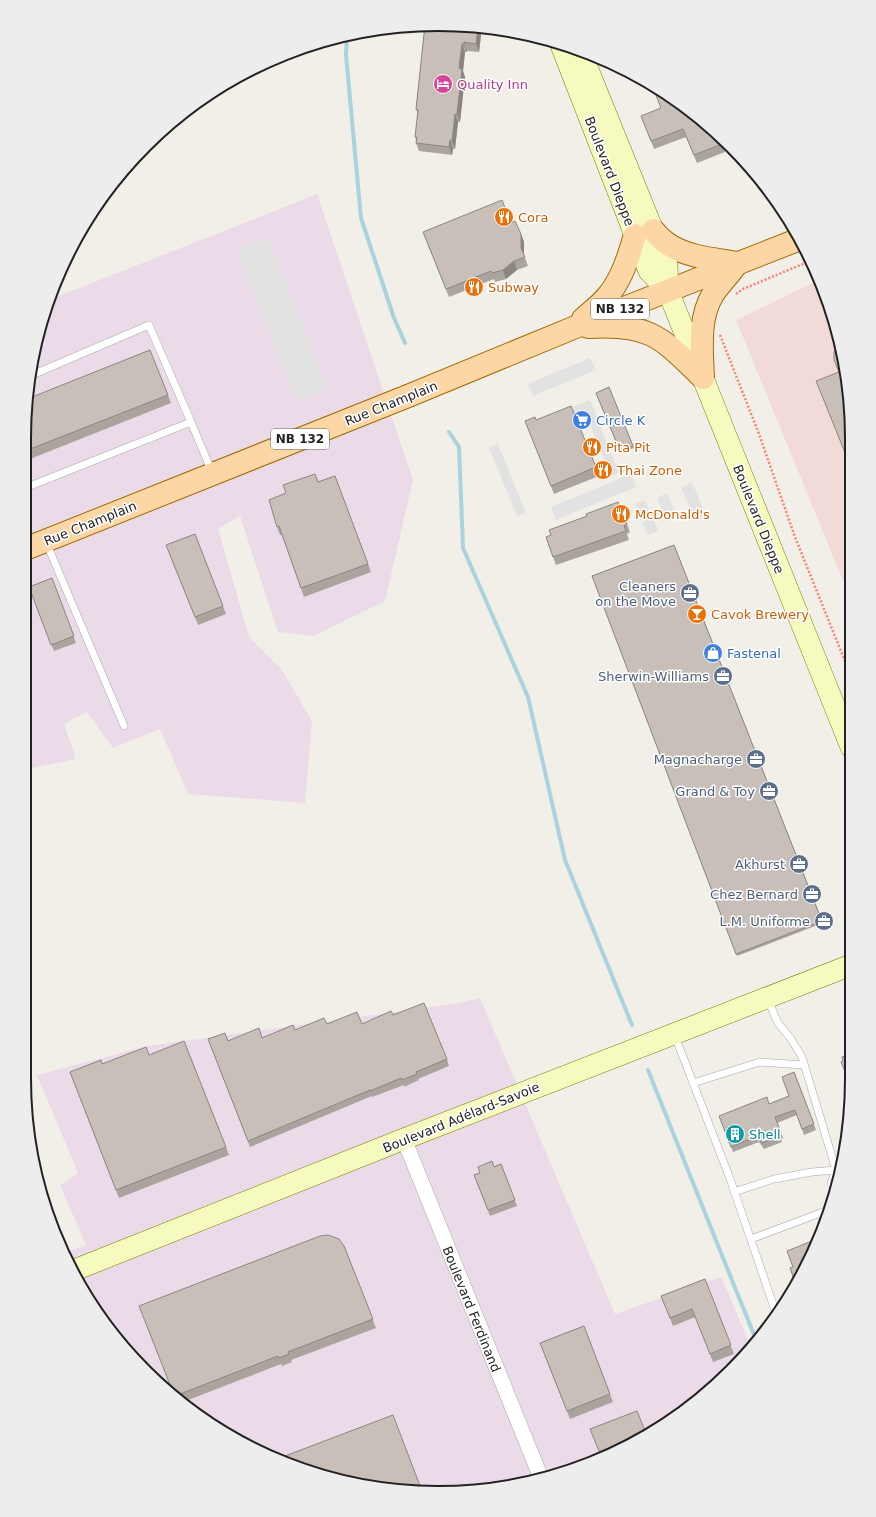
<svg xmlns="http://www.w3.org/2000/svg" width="876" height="1517" font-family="'DejaVu Sans',sans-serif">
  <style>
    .commercial { fill: #f2dad9 }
    .industrial { fill: #ebdbe8 }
    .parking { fill: #e2e2e2 }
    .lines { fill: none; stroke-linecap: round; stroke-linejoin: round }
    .stream { stroke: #aad3df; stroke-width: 4 }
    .lane-casing { stroke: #a9a9a9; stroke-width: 8 }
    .street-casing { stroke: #a9a9a9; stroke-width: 16 }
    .secondary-casing { stroke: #707d05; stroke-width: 22 }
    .primary-casing { stroke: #a06b00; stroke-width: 24 }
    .path { stroke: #fa8072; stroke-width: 2.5; stroke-dasharray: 2 2; stroke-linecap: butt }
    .lane { stroke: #fff; stroke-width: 7 }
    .street { stroke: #fff; stroke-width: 15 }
    .secondary { stroke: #f7fabf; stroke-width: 21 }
    .primary { stroke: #fcd6a4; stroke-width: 22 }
    .wall { fill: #aba49e }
    .shaded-wall { fill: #8b8681 }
    .building { fill: #c7bfb8; stroke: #8b8681 }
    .labels { text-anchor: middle; stroke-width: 3; stroke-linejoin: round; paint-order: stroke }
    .shield { fill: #fff; stroke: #646464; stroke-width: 1 }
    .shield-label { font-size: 12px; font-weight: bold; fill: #222 }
    .hotel-label { font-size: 13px; fill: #b23c85; stroke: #fff; text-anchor: start }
    .street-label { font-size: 13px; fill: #222; stroke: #fff }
    .food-label { font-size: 13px; fill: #c56008; stroke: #fff; text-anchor: start }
    .shop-label { font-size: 13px; fill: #366cbe; stroke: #fff; text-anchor: start }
    .service-label { font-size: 13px; fill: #4e5e75; stroke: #fff; text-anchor: end }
    .culture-label { font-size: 13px; fill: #0d838f; stroke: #fff; text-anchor: start }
    .rim { fill: none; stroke: #222; stroke-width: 2 }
  </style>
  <rect width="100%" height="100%" fill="#f2efe9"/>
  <polygon class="commercial" points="819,280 830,305 851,411 851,600 736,320"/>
  <g class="industrial">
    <polygon points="317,194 413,480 385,601 314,636 278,632 240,516 218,529 249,637 282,670 312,721 305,803 188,794 160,729 113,748 87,712 64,724 76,759 26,769 25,411 46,305 49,300"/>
    <polygon points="480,998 615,1314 721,1277 752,1349 690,1407 596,1462 519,1485 465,1492 384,1489 331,1479 255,1450 208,1423 145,1372 109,1331 67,1262 63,1253 86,1245 60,1185 78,1173 37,1075 147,1046 460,1003"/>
  </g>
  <g class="parking">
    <polygon points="268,238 327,387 296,400 237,250"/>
    <polygon points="590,358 596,370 533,396 528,384"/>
    <polygon points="590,400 619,473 611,476 585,412 540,430 537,421"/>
    <polygon points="498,444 526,513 517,516 489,448"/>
    <polygon points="631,474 636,487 556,520 551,507"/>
    <polygon points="692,482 706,516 695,521 681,487"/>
    <polygon points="667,493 677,516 667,520 657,498"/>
    <polygon points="645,500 658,531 648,535 635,504"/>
  </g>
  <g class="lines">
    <g class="stream">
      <polyline points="347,35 346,55 361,218 394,318 405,343"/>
      <polyline points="449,432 459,447 463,548 528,697 565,860 632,1025"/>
      <polyline points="648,1070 723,1258 757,1342"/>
    </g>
    <g class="lane-casing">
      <g id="lane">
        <polyline points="32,375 149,325 191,422"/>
        <polyline points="25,488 191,422 212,472"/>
        <polyline points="46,542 124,726"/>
        <polyline points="768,1000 778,1023 791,1039 802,1057 836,1170 831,1183 835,1189"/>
        <polyline points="675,1036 729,1176 777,1316"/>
        <polyline points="693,1083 760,1062 804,1065"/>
        <polyline points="734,1192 774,1179 812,1172 836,1170"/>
        <polyline points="751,1239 831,1209"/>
      </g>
    </g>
    <g class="street-casing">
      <polyline id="street" points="404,1139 541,1478"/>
    </g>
    <g class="secondary-casing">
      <g id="secondary">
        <polyline points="561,45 649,271 668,291"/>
        <polyline points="580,50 667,265 668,291 851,747"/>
        <polyline points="72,1271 404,1139 851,965"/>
      </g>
    </g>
    <g class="primary-casing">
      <g id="primary">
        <path d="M653,230C658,236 664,242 671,246C691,258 716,259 738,263"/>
        <path d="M583,319C592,311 603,303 610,293C623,276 629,255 635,235"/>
        <path d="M588,327C650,323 661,337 703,378"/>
        <path d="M703,378C702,350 698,319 713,294C720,284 729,275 736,265"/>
        <polyline points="25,549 408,396 573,328 800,239"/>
      </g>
    </g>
    <g class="path">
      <polyline points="736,294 743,289 810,261"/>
      <polyline points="720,335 759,434 795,537 851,676"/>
    </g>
    <use href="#lane" class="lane"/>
    <use href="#street" class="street"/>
    <use href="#secondary" class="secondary"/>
    <use href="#primary" class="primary"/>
  </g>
  <g class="wall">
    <polygon points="425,25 481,35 479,52 467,51 467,52 465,52 463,71 465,77 460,122 458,122 455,149 453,149 452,155 419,151 416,143 416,140 415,137 418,115 416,109"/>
    <polygon points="641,116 719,136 725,152 697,163 686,137 654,149"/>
    <polygon points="511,223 521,234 524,242 524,255 528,266 517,270 506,279 495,282 494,279 449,297 426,240"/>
    <polygon points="609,387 634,448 621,453 596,393"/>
    <polygon points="168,395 171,403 25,461 25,411"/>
    <polygon points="536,420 596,467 599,476 554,494 525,421"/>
    <polygon points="335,476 371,572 304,597 282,535 280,535 277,527 286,493"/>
    <polygon points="627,524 630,532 627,534 629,540 556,565 546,537"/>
    <polygon points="674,545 823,923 737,956 592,576"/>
    <polygon points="169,553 223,606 226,614 198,625"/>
    <polygon points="52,578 76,643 54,651 29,587"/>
    <polygon points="393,1015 447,1059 449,1066 418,1079 419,1080 404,1087 404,1085 372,1097 372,1096 250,1147 208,1039 228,1041 262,1038 295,1030 362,1024"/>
    <polygon points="149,1055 226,1147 229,1155 119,1198 70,1072 102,1064"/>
    <polygon points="794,1072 816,1130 804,1135 797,1115 777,1123 783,1138 781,1139 782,1142 764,1149 759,1142 733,1152 719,1116 769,1104 789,1096"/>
    <polygon points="501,1164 517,1206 490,1216 474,1175"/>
    <polygon points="817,1239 795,1283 790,1268 793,1267"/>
    <polygon points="344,1246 376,1328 291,1360 292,1362 282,1366 281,1364 183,1402 174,1395"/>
    <polygon points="705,1279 734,1354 713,1362 695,1317 673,1326 661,1296"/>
    <polygon points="584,1326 613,1402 570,1419 540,1343"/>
  </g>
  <g class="shaded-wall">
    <polygon points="478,28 481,35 479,52 476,44"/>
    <polygon points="464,42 467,51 467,52 464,44"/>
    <polygon points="462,44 465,52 463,71 465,77 460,122 457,114 459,68"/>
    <polygon points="455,114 458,122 455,149 452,141"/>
    <polygon points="450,140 453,149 452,155 449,147"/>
    <polygon points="521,234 524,242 524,256 521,248"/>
    <polygon points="514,261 517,270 506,279 503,270"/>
  </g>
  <g class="building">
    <polygon points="438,24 478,28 476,44 464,42 464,44 462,44 459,68 462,69 457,114 455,114 452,141 450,140 449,147 416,143 417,137 415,137 418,110 416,109 425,25"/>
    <polygon points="652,85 668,94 719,136 722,144 694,155 683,129 651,141 641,116 661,108"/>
    <polygon points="502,200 511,223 515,221 521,234 521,248 525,257 514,261 503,270 492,273 491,271 446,289 423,232"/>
    <polygon points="838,347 851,411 851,464 850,465 816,381 839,372 834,360 834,352"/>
    <polygon points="150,350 168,395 25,451 25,411 27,399"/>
    <polygon points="609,387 633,446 620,451 596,393"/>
    <polygon points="571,406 596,467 551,486 525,421 535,417 536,420"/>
    <polygon points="315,474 318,482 335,476 368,564 301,588 279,526 277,527 269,500 286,493 283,485"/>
    <polygon points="618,502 627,524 624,526 626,531 553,557 546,537 551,535 549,530 587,516 586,514"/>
    <polygon points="195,534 223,606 195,617 166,545"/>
    <polygon points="674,545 822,921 736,954 592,576"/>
    <polygon points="52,578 74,636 51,645 29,587"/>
    <polygon points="424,1003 447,1059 416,1072 417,1074 402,1080 401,1078 370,1091 370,1090 248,1141 208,1039 225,1033 228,1041 259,1028 262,1038 293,1025 295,1030 324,1018 327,1024 357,1012 362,1024 391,1011 393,1015"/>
    <polygon points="184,1041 226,1147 116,1190 70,1072 101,1060 102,1064 146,1047 149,1055"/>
    <polygon points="851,1054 851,1080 849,1076 847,1076 841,1062 843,1061 842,1057"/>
    <polygon points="794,1072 814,1124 802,1129 795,1110 775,1117 781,1132 778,1133 780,1136 762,1143 757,1136 731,1147 719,1116 767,1097 769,1104 789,1096 782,1077"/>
    <polygon points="492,1161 494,1167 501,1164 515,1200 488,1210 474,1175 480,1173 478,1167"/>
    <polygon points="328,1235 339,1239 344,1246 373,1319 288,1352 289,1354 279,1358 278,1356 175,1396 174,1395 139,1306 320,1236"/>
    <polygon points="817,1239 797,1278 794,1279 790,1268 793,1267 787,1251"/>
    <polygon points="705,1279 731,1345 710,1354 692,1309 670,1318 661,1296"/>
    <polygon points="584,1326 610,1394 567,1411 540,1343"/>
    <polygon points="637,1411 646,1433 596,1462 586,1465 585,1462 601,1456 590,1429"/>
    <polygon points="393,1415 422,1491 384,1489 331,1479 277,1459"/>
  </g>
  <defs>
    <g id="hotel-disc" transform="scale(1)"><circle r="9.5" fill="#d1479c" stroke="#fff"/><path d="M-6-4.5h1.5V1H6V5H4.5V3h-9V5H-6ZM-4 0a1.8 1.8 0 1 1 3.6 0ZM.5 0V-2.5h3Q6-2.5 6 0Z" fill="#fff"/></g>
    <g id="restaurant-disc" transform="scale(1)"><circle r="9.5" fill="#e8710a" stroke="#fff"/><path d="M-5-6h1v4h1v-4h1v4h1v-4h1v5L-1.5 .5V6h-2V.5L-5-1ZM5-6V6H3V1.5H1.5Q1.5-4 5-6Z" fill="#fff"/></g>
    <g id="supermarket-disc" transform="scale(1)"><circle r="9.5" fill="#3f7fe0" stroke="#fff"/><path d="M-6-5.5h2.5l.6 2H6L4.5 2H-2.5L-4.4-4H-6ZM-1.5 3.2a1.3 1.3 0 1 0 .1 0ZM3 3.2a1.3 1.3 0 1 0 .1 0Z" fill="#fff"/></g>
    <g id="office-disc" transform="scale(1)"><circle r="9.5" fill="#5c6f8a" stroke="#fff"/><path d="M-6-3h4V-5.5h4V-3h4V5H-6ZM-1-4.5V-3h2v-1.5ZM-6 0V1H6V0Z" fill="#fff"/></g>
    <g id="bar-disc" transform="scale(1)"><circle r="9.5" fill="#e8710a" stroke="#fff"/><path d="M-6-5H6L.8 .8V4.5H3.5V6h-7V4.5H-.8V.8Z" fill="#fff"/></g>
    <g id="shop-disc" transform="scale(1)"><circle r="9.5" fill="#3f7fe0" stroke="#fff"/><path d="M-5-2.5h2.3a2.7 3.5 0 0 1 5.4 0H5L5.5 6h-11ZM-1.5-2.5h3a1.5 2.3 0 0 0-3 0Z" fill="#fff"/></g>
    <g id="building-disc" transform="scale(1)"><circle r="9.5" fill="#0f9aa8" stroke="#fff"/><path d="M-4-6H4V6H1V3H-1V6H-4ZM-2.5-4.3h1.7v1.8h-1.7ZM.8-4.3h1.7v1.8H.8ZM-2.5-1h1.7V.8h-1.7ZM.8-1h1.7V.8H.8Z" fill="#fff"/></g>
  </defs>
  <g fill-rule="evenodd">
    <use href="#hotel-disc" x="443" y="84"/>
    <use href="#restaurant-disc" x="504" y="217"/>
    <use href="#restaurant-disc" x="474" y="287"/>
    <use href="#supermarket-disc" x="582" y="420"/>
    <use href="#restaurant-disc" x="592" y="447"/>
    <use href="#restaurant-disc" x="603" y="470"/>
    <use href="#restaurant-disc" x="621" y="514"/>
    <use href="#office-disc" x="690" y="593"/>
    <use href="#bar-disc" x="697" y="614"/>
    <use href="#shop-disc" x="713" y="653"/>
    <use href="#office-disc" x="723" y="676"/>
    <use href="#office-disc" x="756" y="759"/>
    <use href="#office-disc" x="769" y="791"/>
    <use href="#office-disc" x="799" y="864"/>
    <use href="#office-disc" x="812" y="894"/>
    <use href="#office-disc" x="824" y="921"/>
    <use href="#building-disc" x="735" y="1134"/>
  </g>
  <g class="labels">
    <g class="shield">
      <rect x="591" y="299" width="58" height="20" rx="3"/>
      <rect x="271" y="429" width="58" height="20" rx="3"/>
    </g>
    <g class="shield-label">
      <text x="620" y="313">NB 132</text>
      <text x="300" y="443">NB 132</text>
    </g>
    <g class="hotel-label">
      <text x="457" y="89">Quality Inn</text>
    </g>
    <g class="street-label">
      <text transform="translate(610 171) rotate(69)" y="5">Boulevard Dieppe</text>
      <text transform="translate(391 403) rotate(-22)" y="5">Rue Champlain</text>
      <text transform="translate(759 519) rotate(68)" y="5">Boulevard Dieppe</text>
      <text transform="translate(90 523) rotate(-22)" y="5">Rue Champlain</text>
      <text transform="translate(461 1117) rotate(-22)" y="5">Boulevard Adélard-Savoie</text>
      <text transform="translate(472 1309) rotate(68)" y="5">Boulevard Ferdinand</text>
    </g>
    <g class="food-label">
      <text x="518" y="222">Cora</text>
      <text x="488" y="292">Subway</text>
      <text x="606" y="452">Pita Pit</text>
      <text x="617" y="475">Thai Zone</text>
      <text x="635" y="519">McDonald's</text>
      <text x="711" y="619">Cavok Brewery</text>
    </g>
    <g class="shop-label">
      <text x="596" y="425">Circle K</text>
      <text x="727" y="658">Fastenal</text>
    </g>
    <g class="service-label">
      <text x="676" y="591">Cleaners<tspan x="676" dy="15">on the Move</tspan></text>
      <text x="709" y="681">Sherwin-Williams</text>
      <text x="742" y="764">Magnacharge</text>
      <text x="755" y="796">Grand &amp; Toy</text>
      <text x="785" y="869">Akhurst</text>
      <text x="798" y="899">Chez Bernard</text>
      <text x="810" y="926">L.M. Uniforme</text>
    </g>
    <g class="culture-label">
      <text x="749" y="1139">Shell</text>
    </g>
  </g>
  <path d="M0 0H876V1517H0ZM438 31H438A407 407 0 0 1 845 438V1079A407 407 0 0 1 438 1486H438A407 407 0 0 1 31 1079V438A407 407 0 0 1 438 31Z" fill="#ededed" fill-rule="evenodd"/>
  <path class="rim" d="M438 31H438A407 407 0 0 1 845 438V1079A407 407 0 0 1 438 1486H438A407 407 0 0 1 31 1079V438A407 407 0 0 1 438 31Z"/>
</svg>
